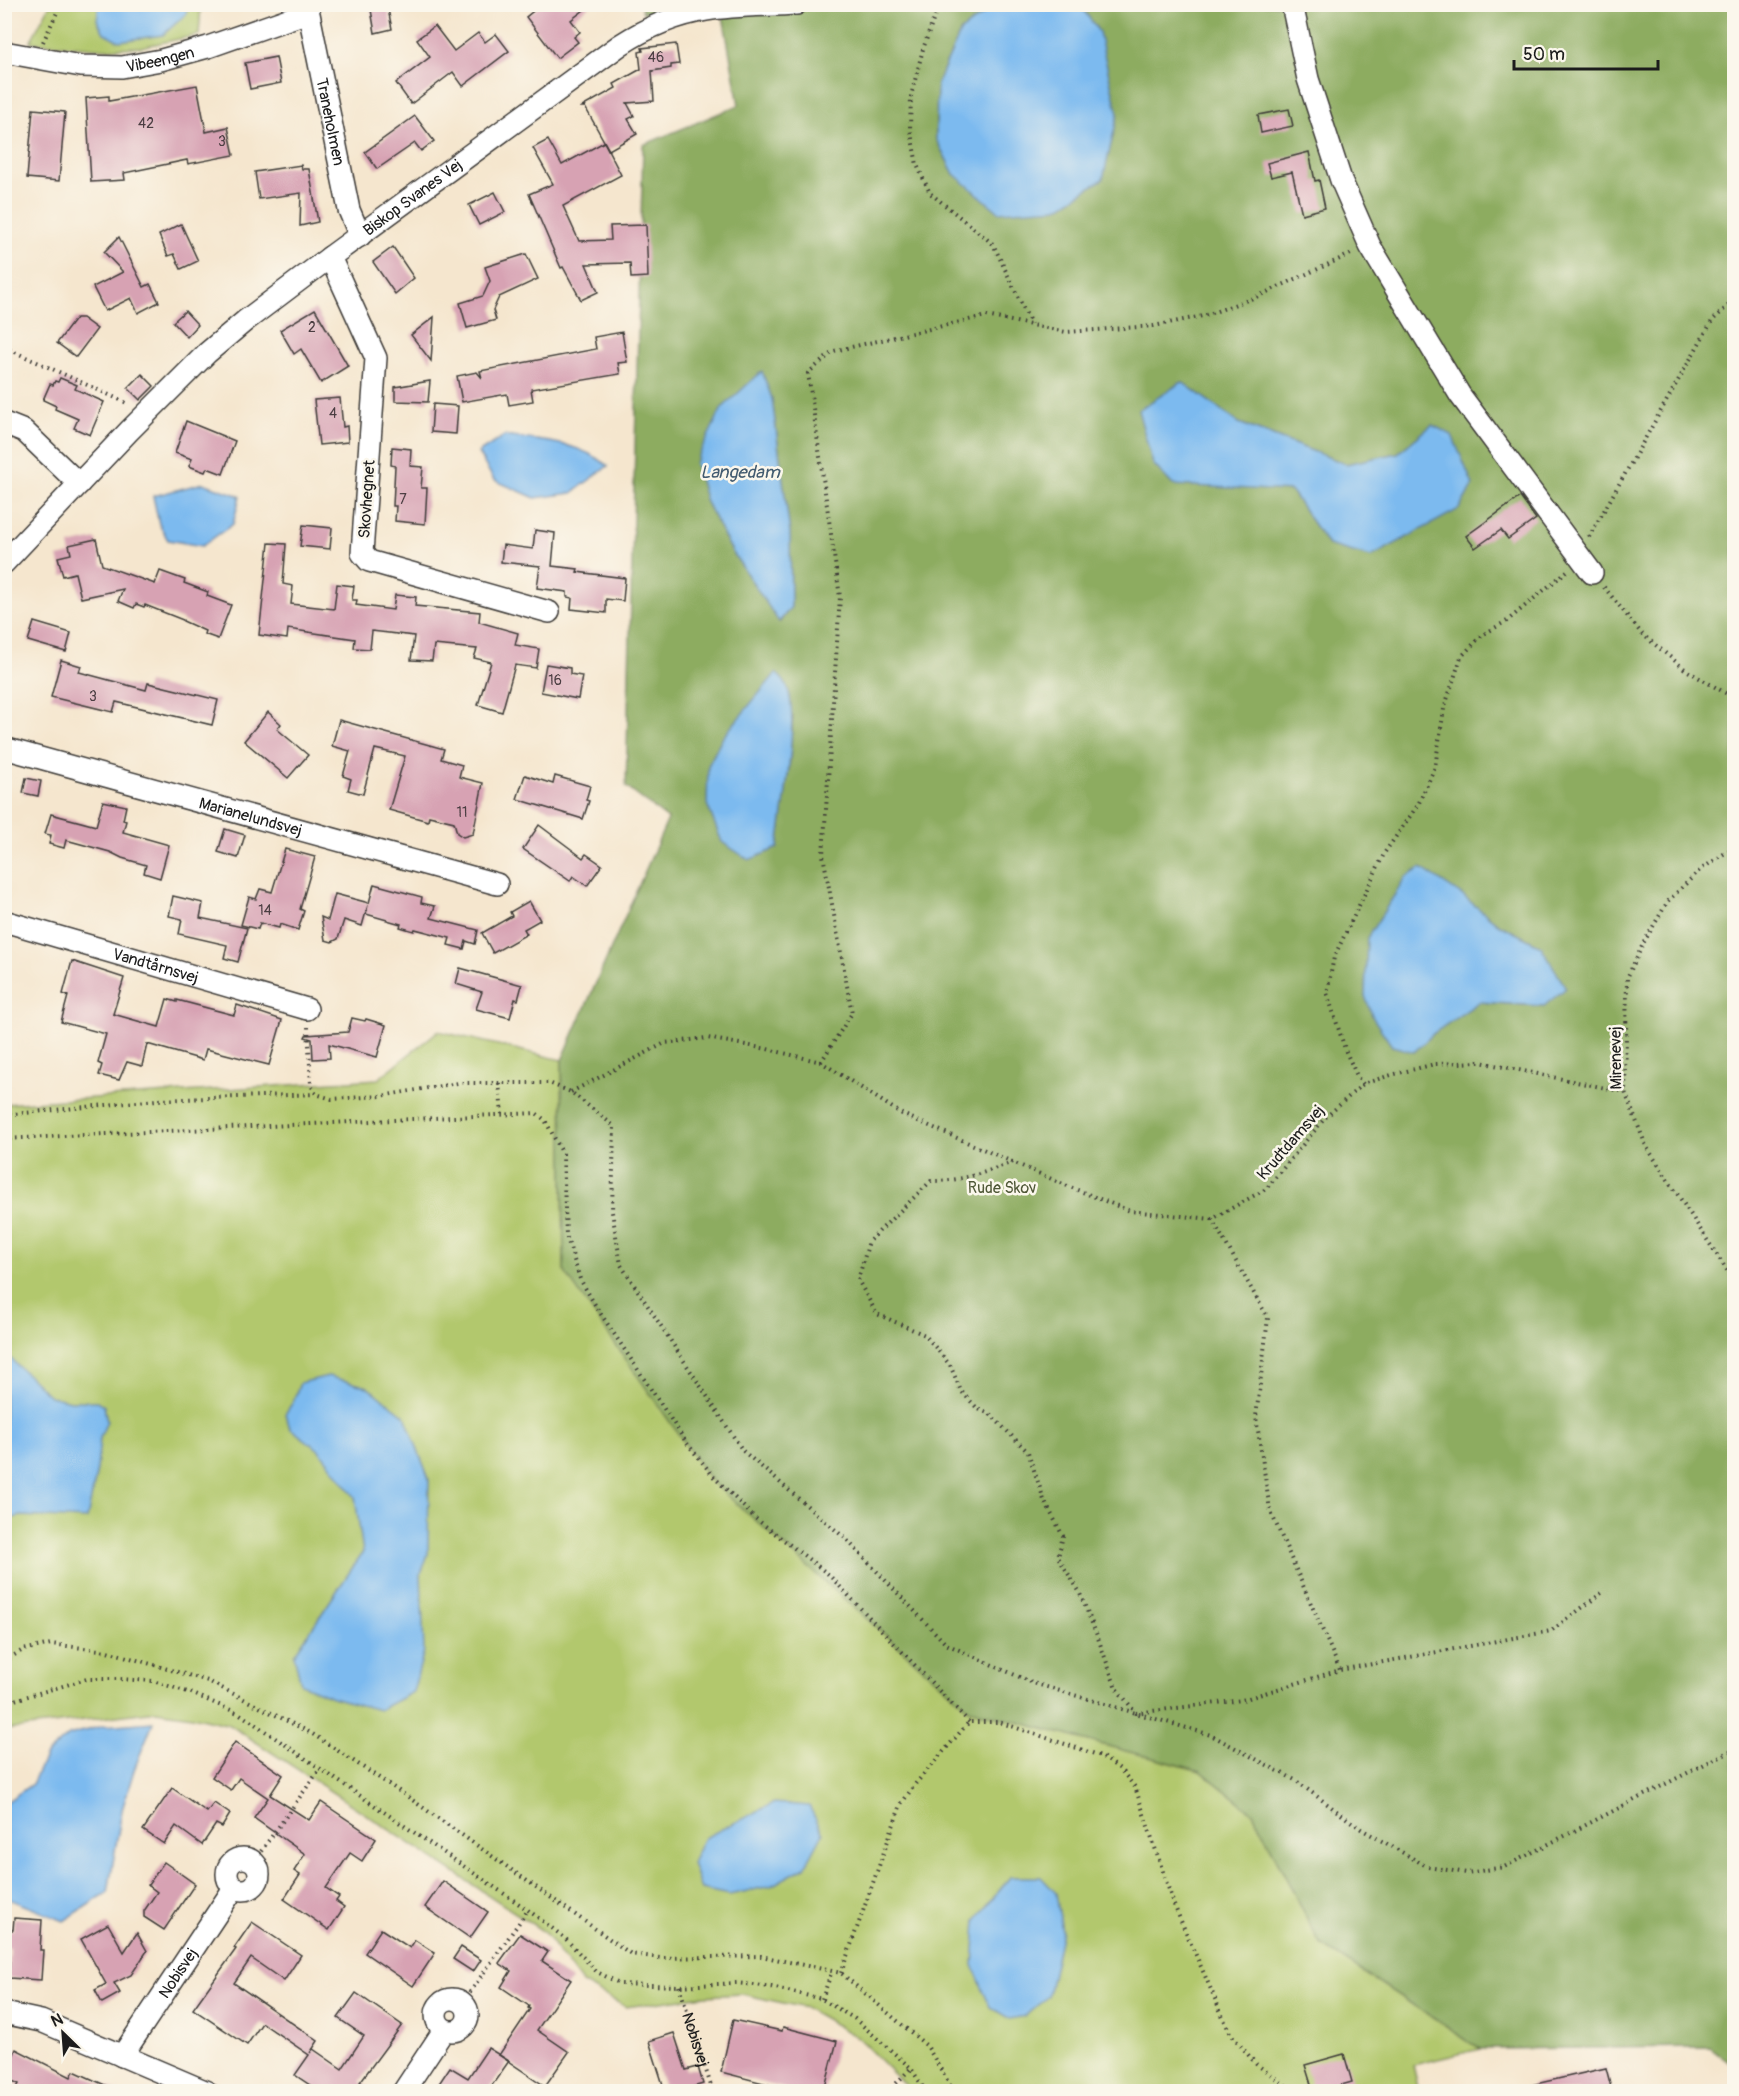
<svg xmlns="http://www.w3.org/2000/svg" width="1739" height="2096" font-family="Pangolin,sans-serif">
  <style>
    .green { fill: #b2c86d; stroke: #677244; stroke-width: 1.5 }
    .forest { fill: #8dac60; stroke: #54643e; stroke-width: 1.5; fill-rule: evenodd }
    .water { fill: #7bbaef; stroke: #4c6b86; stroke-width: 1.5 }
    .building { fill: #d7a2b3 }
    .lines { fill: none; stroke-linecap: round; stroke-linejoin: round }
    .minor-casing { stroke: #3d3a37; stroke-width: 24 }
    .path { stroke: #3d3a37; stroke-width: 4; stroke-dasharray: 1.5 4.5; stroke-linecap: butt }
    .minor { stroke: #fff; stroke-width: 21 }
    .labels { text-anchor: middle; stroke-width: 5; stroke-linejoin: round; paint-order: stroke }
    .number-label { font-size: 14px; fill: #4b3e42 }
    .street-label { font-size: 16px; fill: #1c1c1c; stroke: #fbf7ec }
    .park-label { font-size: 16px; fill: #505838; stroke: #fbf7ec }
    .water-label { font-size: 18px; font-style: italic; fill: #425b70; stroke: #fbf7ec }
  </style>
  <rect width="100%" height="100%" fill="#fbf7ec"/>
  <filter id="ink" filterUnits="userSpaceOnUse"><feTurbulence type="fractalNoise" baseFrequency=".0167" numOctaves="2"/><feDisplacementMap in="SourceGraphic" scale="12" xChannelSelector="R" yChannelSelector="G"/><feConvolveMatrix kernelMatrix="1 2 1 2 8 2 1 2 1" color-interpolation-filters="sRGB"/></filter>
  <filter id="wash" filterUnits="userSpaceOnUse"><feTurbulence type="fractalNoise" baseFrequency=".008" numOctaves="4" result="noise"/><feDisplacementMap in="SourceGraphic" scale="24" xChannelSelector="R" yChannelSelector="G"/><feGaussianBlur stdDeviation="1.35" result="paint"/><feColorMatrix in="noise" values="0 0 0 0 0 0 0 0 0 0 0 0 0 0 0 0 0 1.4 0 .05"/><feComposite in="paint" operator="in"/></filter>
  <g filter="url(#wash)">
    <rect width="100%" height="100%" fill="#f5e6ce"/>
    <g class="green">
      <polygon points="50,5 201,5 199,35 141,47 104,49 30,42"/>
      <polygon points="438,1031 562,1060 564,1271 969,1709 1201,1771 1253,1813 1320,1944 1480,2049 1413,2065 1419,2091 911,2091 857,2037 806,2008 742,1994 704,1996 626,2007 582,1983 543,1931 230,1725 192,1716 156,1711 5,1730 5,1104 378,1079"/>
    </g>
    <g class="forest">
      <polygon points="641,4 692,5 643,13"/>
      <path d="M721,5H997L961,31L937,84L936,139L954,174L1099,32L1080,5H1734V2065L1710,2047L1480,2049L1320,1944L1253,1813L1201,1771L969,1709L712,1482L564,1271L562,1060L668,819L626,787L643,145L739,105ZM1182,382L1239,423L1346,464L1398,453L1433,425L1328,545L1291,491ZM772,399L790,533L791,606L780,622L733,553L706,502ZM793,715L790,760L778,847ZM1421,868L1463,896L1498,924L1541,946L1544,1006L1479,1002L1434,1033L1414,1052L1368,938L1386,911Z"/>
    </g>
    <g class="water">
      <polygon points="997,4 1080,5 1099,32 1118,114 1103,179 1058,208 999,212 954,174 936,139 937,84 961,31"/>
      <polygon points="99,5 99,4 188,5 186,14 163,35 119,41 104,33 97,20"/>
      <polygon points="762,371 772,399 790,533 791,607 779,622 733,553 706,502 695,463 722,408"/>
      <polygon points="1182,382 1239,423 1346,464 1398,453 1432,425 1452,435 1473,485 1459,509 1371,557 1328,545 1291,491 1173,485 1153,464 1138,410"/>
      <path d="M504,436C541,441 578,441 608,466L572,493L535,498L494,480L478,453Z"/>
      <polygon points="203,483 240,496 233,524 202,546 168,540 159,524 153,496"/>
      <path d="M776,673C779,676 783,679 785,683C802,709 782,814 778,848L749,860L722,842L707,804L708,766L723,737Z"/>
      <polygon points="1421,868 1463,896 1498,924 1541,946 1566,988 1544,1006 1479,1002 1434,1033 1414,1052 1392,1046 1373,1018 1365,996 1367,938 1406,877"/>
      <polygon points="4,1351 16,1364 50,1396 71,1401 97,1401 104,1406 107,1421 100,1438 97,1470 87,1519 21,1516 5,1520"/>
      <polygon points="328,1376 368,1387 405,1416 429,1479 428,1554 421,1574 424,1651 413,1692 379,1710 332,1697 301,1684 294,1655 363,1552 355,1497 319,1450 290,1428 285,1414 293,1402 300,1383"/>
      <polygon points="153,1722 134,1770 122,1810 108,1892 64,1921 6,1898 5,1803 32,1784 46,1755 69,1735 103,1726"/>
      <polygon points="774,1803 809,1806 823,1833 805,1867 771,1886 729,1895 701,1889 692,1863 704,1838"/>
      <polygon points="1010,1877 1041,1877 1056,1893 1062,1931 1048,1996 1025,2016 1010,2019 990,2007 973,1965 976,1920"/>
    </g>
    <g id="blocks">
      <g class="building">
        <polygon points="370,4 387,4 392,29 375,33"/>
        <polygon points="542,4 592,4 571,20 580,32 574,37 578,42 557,58 526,17"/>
        <polygon points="435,26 454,51 478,33 485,42 496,34 509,51 463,86 453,72 411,104 396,83 430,57 417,39"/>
        <polygon points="676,44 679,64 671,65 671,68 652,71 654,101 627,103 634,116 628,119 637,134 609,150 585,107 582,107 616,88 614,84 641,69 639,52 643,51 642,48"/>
        <polygon points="276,57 281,83 250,89 245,63"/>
        <polygon points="197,85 206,132 228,127 234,155 188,164 187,160 124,173 125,180 91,182 86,98 109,96 109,101"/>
        <polygon points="33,109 65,112 59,181 27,178"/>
        <polygon points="1289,109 1293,126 1261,133 1258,115"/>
        <polygon points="415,116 434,141 421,151 415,143 377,169 365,152"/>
        <polygon points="548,140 562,165 604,142 621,175 563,206 579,241 611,240 610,226 646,225 648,277 631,278 630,263 586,264 598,292 581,300 563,267 561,268 529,194 553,184 533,148"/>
        <polygon points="1309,152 1315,181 1319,180 1325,208 1302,214 1292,172 1271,177 1267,163"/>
        <polygon points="301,165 302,169 309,169 318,222 300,226 301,193 259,199 255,172"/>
        <polygon points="495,192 505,212 479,225 469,205"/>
        <polygon points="181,224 198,261 181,269 174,254 168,256 159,235"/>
        <polygon points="119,237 144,287 150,284 159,302 138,313 131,298 105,311 93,287 123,272 104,252"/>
        <polygon points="393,247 414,278 395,294 373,262"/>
        <polygon points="526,254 538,279 499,297 493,310 496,320 467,328 460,303 483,296 490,281 485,267"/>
        <polygon points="315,309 348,366 321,383 301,349 294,354 280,330"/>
        <polygon points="185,311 198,325 187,337 173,322"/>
        <polygon points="434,317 431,361 411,335"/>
        <polygon points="76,318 82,318 97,329 76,357 57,343"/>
        <polygon points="622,332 627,362 618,363 620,374 531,389 533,401 509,405 507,394 462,402 457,376 477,372 482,378 480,371 596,349 594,337"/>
        <polygon points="142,374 154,386 140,400 128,388"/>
        <polygon points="60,378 77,385 75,389 104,402 90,435 74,428 78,419 55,409 56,406 43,400 50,384 53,385 55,381 58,382"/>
        <polygon points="430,381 428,402 395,401 395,387"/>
        <polygon points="340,398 343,427 347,426 348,442 319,445 314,400"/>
        <polygon points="433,404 458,406 456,434 431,432"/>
        <polygon points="186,421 235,441 223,474 207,468 205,472 189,466 192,459 175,453"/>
        <polygon points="392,447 411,449 410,466 423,467 421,488 427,488 425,524 395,521 396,506 393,506 395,466 391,465"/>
        <polygon points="1520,497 1536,519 1508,539 1501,530 1475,548 1466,536"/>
        <polygon points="303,525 332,528 330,549 300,546"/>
        <polygon points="535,530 555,533 552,566 578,569 577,572 625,578 623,601 606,599 606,613 571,609 572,598 567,597 567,592 537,588 540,566 501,562 503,545 533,549"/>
        <polygon points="96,539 102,565 155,584 160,571 185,580 184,583 208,592 207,596 231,605 218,639 204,634 205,631 183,621 183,620 145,605 144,607 136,604 134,608 118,601 123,589 81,598 75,573 63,576 58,557 71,554 69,545"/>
        <polygon points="269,543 286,544 283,584 293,586 291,604 334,609 337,584 354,586 352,600 357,600 356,605 393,610 395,595 416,597 415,606 480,612 479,622 518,633 515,645 539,649 536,668 515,665 502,712 478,705 491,662 474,658 477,649 434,645 432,661 411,660 414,636 372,631 370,649 354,648 355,639 288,629 287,639 259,635"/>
        <polygon points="34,622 71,633 66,652 28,641"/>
        <polygon points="61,660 81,666 79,672 146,690 148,683 218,700 212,725 116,702 113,712 51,697"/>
        <polygon points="546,664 570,668 570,674 582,676 578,699 541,692"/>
        <polygon points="268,712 281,724 277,729 308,755 288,778 244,741"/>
        <polygon points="339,720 444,749 441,759 462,765 459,777 483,783 473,834 463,837 457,833 454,822 429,816 428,821 389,810 405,756 375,749 363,794 348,790 351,779 343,776 350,751 332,746"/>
        <polygon points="525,775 553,784 555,776 590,786 586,800 589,801 583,819 517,799"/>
        <polygon points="26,778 41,781 38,796 23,793"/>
        <polygon points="103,801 126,806 123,820 126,821 123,832 169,845 160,878 144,873 146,865 122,858 110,852 66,840 64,848 49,844 51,835 45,834 51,814 96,826"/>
        <polygon points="539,825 583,858 586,854 602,865 587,886 573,876 570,881 523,849"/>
        <polygon points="225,829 245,835 238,858 218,852"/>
        <polygon points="285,849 315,857 300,909 304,911 298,930 280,924 279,928 260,923 258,929 241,925 249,897 256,899 260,889 272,892"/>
        <polygon points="374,884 422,897 421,903 435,906 431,918 478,930 475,944 466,941 464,949 448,945 450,938 415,929 414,931 400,927 401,924 366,914 368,905 362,926 344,920 338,939 332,942 325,940 321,917 328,920 335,894 369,903"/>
        <polygon points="173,896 203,903 200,918 247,928 238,962 224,958 227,945 179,934 182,919 169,916"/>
        <polygon points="529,901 540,920 524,929 527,934 493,953 482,933 512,916 510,912"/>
        <polygon points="72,961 124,978 113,1014 159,1027 167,999 177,1002 177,1000 234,1015 237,1005 282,1020 269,1065 206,1049 203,1060 147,1044 142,1066 127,1062 119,1080 99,1075 102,1065 98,1063 106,1034 61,1022 68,996 63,994"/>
        <polygon points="460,968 522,985 518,1000 515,999 510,1018 476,1009 482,992 456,984"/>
        <polygon points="352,1018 365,1021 366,1019 386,1025 377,1057 329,1044 330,1058 313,1059 312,1039 305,1037 306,1035 348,1032"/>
        <polygon points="235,1742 283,1775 270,1795 309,1820 321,1802 376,1839 362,1861 350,1853 326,1888 339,1897 336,1901 344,1907 329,1930 284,1899 300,1875 294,1871 305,1854 254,1818 268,1798 239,1778 231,1790 212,1777"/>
        <polygon points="172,1788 207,1812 214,1803 230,1814 222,1827 216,1824 202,1845 176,1826 164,1844 143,1830"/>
        <polygon points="164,1862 195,1884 164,1930 144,1917 144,1911 157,1892 148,1885"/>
        <polygon points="443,1881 488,1912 470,1938 425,1907"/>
        <polygon points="14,1918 42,1920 40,1950 43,1950 41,1980 9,1978 10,1948 4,1947 4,1930 13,1930"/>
        <polygon points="252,1922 301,1955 284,1981 251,1958 234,1983 318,2041 310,2053 313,2049 342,2069 364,2036 338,2018 356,1993 402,2025 360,2082 375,2091 319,2091 295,2075 309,2055 262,2023 247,2045 193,2009 236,1949 234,1948"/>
        <polygon points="108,1924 124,1952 137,1933 147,1951 131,1975 114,1983 120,1993 102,2003 95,1990 106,1984 81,1939"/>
        <polygon points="381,1929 410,1948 415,1940 435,1953 413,1986 365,1953"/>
        <polygon points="520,1934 548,1952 542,1961 571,1980 537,2030 569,2052 545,2086 499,2055 530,2009 528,2008 529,2006 501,1987 511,1971 499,1963"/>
        <polygon points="461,1947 481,1960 473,1972 453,1959"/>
        <polygon points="733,2020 782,2031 783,2027 837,2041 824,2091 786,2091 786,2089 721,2072"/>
        <polygon points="674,2033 686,2070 698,2067 703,2084 679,2091 665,2091 649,2041"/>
        <polygon points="488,2048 509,2061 488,2091 434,2091 450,2067 468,2078"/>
        <polygon points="4,2049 14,2054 16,2049 71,2077 74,2071 118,2091 15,2091 19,2084 4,2077"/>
        <polygon points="1344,2054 1352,2082 1320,2091 1313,2091 1305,2065"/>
        <polygon points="1606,2068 1612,2091 1532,2091 1531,2085"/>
      </g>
    </g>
  </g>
  <g filter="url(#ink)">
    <use href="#blocks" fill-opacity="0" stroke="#3d3a37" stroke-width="1.5"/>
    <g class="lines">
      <g class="minor-casing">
        <g id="minor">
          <path id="s2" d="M307,4L349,210L360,236"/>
          <polyline points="1292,4 1308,79 1341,180 1370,246 1460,395 1592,573"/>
          <path id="s3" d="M4,52L81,66L122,67L161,60L208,47L308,12"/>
          <polyline points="330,257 376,358 362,553 369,561 549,612"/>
          <polyline points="4,423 24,431 79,484"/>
          <path id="s4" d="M4,563L129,431L207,353L245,321L330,257L620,45C646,28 676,15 707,10C735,5 767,6 796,4"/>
          <path id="s5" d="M4,748L497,884"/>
          <path id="s6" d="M4,921L307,1009"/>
          <circle cx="243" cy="1874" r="16"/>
          <circle cx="452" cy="2015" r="16"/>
          <polyline points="4,2013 41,2021 207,2092"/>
          <path id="s7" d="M122,2056L234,1888"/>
          <polyline points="403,2092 444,2030"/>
        </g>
      </g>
      <g class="path">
        <polyline points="939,4 923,49 911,96 910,128 917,165 930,193 993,244 1031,324"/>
        <polyline points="43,42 61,4"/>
        <polyline points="4,347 129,404"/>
        <polyline points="1589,537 1712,321 1734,300"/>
        <polyline points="1604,587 1642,634 1686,670 1734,698"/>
        <polyline points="1734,847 1700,870 1668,901 1644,942 1627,978 1625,1092 1646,1146 1734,1281"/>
        <polyline points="308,1027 311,1085 316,1094 332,1099 381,1096 458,1083 549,1083 571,1092 614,1126 612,1212 621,1265 743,1451 846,1539 946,1644 1033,1683 1211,1735 1295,1780 1361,1829 1428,1867 1467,1873 1504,1867 1734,1749"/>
        <polyline points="821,1062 852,1013 823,855 840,597 808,373 834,351 986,316 1066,332 1154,326 1203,316 1256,297 1353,253"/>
        <polyline points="499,1083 502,1114"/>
        <polyline points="1363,1084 1358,1078 1346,1052 1327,993 1334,957 1385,852 1418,805 1435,767 1444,709 1461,657 1482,635 1507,621 1567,571"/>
        <polyline points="571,1092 665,1043 707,1038 767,1049 821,1062 902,1114 1070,1187 1130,1211 1212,1219 1266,1189 1325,1118 1363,1084 1391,1075 1435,1064 1480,1062 1625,1092"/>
        <polyline points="4,1115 157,1100 316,1094"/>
        <polyline points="4,1139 536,1113 545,1120 563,1154 566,1235 580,1279 597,1308 686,1442 714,1477 755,1518 828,1574 969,1722"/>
        <path d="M1013,1162C983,1173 963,1181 931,1181L869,1241L858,1280L877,1314L925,1335L950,1365L961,1391L978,1409L990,1414L1028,1452L1044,1500L1063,1536L1058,1557L1079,1591L1098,1638L1116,1688L1136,1713L1242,1700L1340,1670L1551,1631L1603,1592"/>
        <polyline points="1212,1219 1268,1318 1256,1417 1270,1510 1340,1670"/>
        <polyline points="4,1661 23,1650 51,1644 107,1651 208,1681 311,1733 408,1797 631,1954 660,1958 761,1956 841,1973 927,2046 954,2092"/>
        <polyline points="4,1703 87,1679 119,1679 153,1681 191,1693 240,1714 528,1910 565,1938 597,1972 621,1984 679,1986 737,1983 771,1987 822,1999 855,2019 911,2068 926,2092"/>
        <polyline points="254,1861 320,1769"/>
        <polyline points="841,1973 901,1804 916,1783 969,1722 999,1722 1101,1756 1120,1769 1135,1787 1174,1905 1230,2033 1256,2064 1295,2092"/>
        <path id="s1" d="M679,1986L713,2092"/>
        <polyline points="822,1999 832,1971"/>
        <polyline points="463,2002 528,1910"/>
        <polyline points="888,2092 911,2068"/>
      </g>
      <use href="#minor" class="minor"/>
    </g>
  </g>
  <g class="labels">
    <g class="number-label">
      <text x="656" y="62">46</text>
      <text x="146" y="128">42</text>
      <text x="222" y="146">3</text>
      <text x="312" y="332">2</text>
      <text x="333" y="418">4</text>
      <text x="403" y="504">7</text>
      <text x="555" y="685">16</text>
      <text x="93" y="701">3</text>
      <text x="462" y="817">11</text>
      <text x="265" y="915">14</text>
    </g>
    <g class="street-label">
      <text dy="6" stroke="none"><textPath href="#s3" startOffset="158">Vibeengen</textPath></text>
      <text dy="6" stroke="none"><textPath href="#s2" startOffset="120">Traneholmen</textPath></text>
      <text dy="6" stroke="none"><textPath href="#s4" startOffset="550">Biskop Svanes Vej</textPath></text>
      <text transform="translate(366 499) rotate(-86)" y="6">Skovhegnet</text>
      <text dy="6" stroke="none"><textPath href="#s5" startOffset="256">Marianelundsvej</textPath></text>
      <text dy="6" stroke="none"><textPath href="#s6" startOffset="158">Vandtårnsvej</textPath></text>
      <text transform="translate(1615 1058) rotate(-91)" y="6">Mirenevej</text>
      <text transform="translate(1290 1142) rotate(-49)" y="6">Krudtdamsvej</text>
      <text dy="6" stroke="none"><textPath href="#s7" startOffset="100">Nobisvej</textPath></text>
      <text dy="6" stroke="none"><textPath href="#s1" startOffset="56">Nobisvej</textPath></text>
    </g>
    <g class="park-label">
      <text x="1002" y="1193">Rude Skov</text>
    </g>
    <g class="water-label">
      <text x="740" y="478">Langedam</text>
    </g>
  </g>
  <rect width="1739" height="2096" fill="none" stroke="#fbf7ec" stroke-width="24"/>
  <g transform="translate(63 2033) rotate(335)" stroke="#fbf7ec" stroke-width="4.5" paint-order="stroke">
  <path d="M0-4.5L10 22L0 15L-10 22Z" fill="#1c1c1c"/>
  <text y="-9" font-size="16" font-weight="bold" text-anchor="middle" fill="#1c1c1c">N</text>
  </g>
  <path d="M1514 60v9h144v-9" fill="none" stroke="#1c1c1c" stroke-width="3"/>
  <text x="1523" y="60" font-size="18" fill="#1c1c1c" stroke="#fbf7ec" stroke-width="4.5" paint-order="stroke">50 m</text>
</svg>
